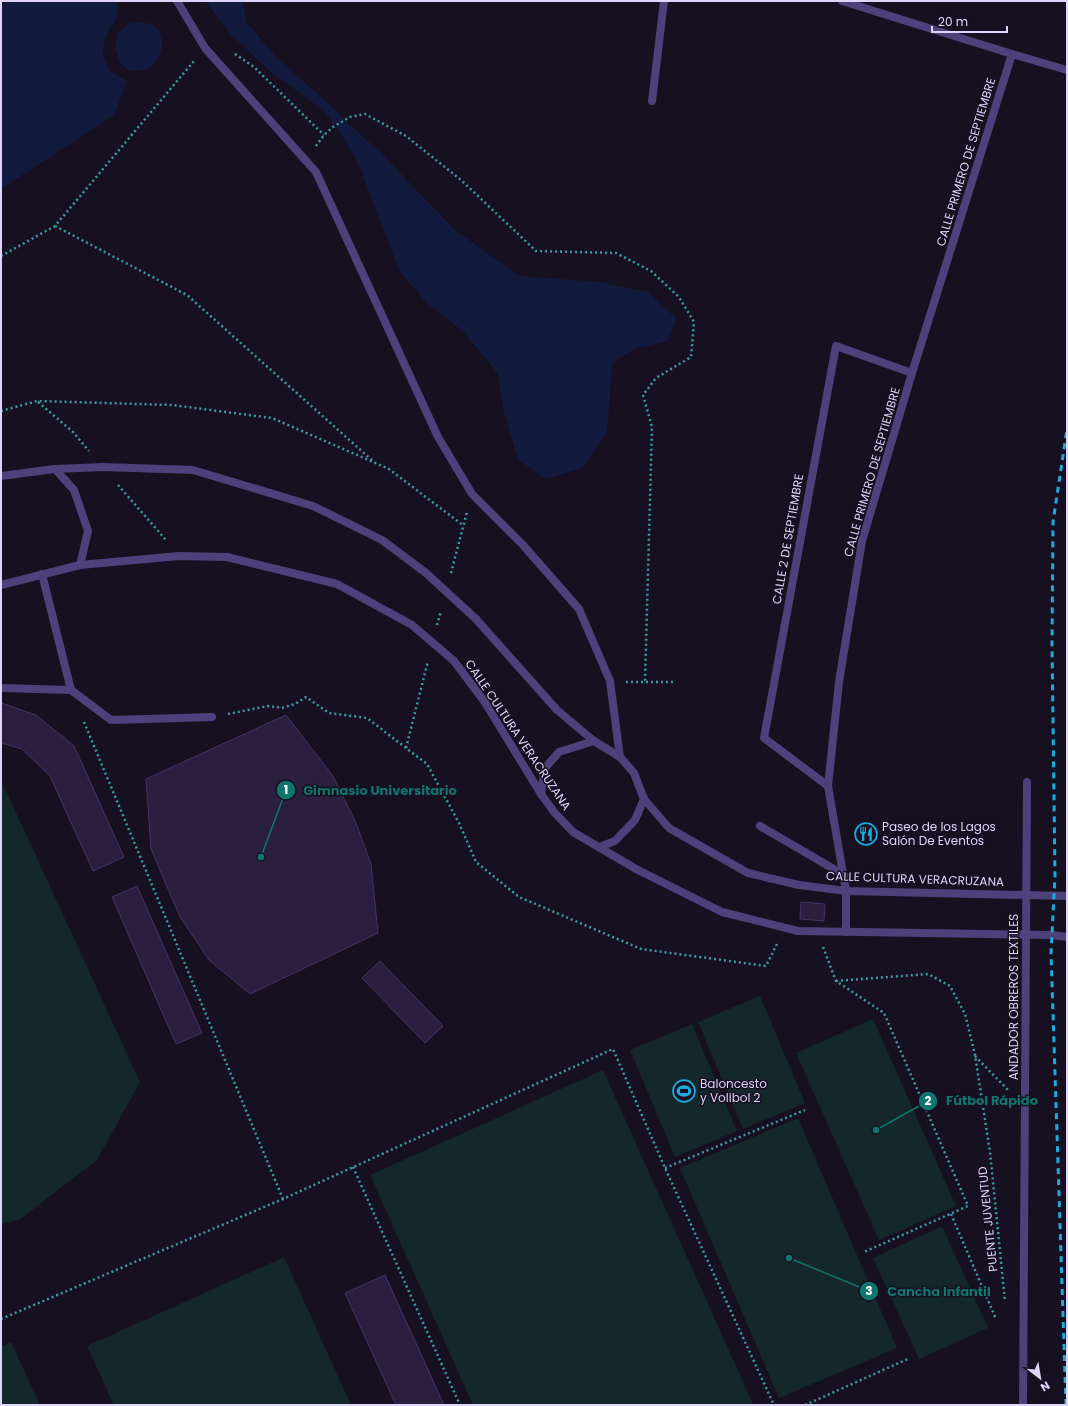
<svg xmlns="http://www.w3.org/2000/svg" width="1068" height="1406" font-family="Poppins,sans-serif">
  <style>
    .green { fill: #14272a }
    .water { fill: #121b3e }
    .building { fill: #2a1f3f; stroke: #463368 }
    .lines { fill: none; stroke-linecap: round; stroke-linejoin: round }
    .path { stroke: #3d9ba5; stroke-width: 2.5; stroke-dasharray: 2 3; stroke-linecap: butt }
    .service { stroke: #4c417a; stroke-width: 8 }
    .minor { stroke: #4c417a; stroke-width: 8 }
    .rail { stroke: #1cabde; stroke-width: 3; stroke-dasharray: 6 5; stroke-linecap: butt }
    .minor-bridge { stroke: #4c417a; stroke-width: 8 }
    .labels { text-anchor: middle; stroke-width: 3; stroke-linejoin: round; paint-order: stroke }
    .street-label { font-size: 12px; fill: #dfd5fa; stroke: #161021 }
    .poi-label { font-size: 12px; fill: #dfd5fa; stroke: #161021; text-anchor: start }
    .leader { fill: none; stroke: #0f766e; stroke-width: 1.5 }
    .callout-dot { fill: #0f766e; stroke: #161021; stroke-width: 1.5 }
    .mark-label { font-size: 12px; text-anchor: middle; font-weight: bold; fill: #fff }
    .callout-label { font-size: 13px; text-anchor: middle; font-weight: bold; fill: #0f766e; stroke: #161021; stroke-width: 3; stroke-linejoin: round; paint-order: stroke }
  </style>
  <rect width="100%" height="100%" fill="#161021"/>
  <g class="green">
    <polygon points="1,780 140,1082 97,1160 19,1220 1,1224"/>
    <polygon points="760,996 805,1103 743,1129 698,1022"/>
    <polygon points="873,1019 956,1206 879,1240 796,1053"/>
    <polygon points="692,1024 737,1131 675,1157 630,1050"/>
    <polygon points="603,1070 753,1404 750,1405 473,1405 370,1175"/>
    <polygon points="798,1118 897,1348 779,1398 680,1168"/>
    <polygon points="942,1226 988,1328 919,1359 873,1258"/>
    <polygon points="284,1257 351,1405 114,1405 87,1346"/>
    <polygon points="11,1342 40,1405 1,1405 1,1346"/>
  </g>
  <g class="water">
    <polygon points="9,1 117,1 117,17 104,39 103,56 110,71 127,81 114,115 1,189 1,5"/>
    <polygon points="205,1 243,1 246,22 278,59 329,104 347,122 380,152 455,230 519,276 600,282 648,292 676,318 668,341 634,349 612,363 607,433 582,468 546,479 518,460 504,412 498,374 464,332 427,304 399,270 358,163 339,131 323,110 271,72 230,34"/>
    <path d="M140,22C144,23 150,23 153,25C168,35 163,63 146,69C142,71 135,70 130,71L119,62L115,47L118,33L128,24Z"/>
  </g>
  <g class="building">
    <polygon points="1,703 36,715 74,746 124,857 93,871 50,776 22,749 1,743"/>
    <polygon points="286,715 333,776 356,823 371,864 378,933 250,994 209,960 180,917 151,849 146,779"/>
    <polygon points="137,886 202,1033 176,1044 112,897"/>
    <polygon points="801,902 825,904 824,921 800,919"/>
    <polygon points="380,961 443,1026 425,1043 362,978"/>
    <polygon points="385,1275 444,1405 396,1405 345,1293"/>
  </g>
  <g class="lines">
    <g class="path">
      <polyline points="235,54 254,67 324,135"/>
      <polyline points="316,146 324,135 333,127 350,117 365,114 406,136 461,180 536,251 616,253 651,271 679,297 694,322 691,357 656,378 643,395 652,427 645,682"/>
      <polyline points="55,226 187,295 374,462"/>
      <polyline points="1,256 55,226 194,61"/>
      <polyline points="38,402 73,432 89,451"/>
      <polyline points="1,411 37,401 172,405 272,418 389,469 464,526"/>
      <polyline points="118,485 166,540"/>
      <polyline points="451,573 467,512"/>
      <polyline points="437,625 441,611"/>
      <polyline points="626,682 675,682"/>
      <polyline points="228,714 268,706 282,708 295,704 306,697 329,713 367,718 427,764 459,823 476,862 519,897 641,949 766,966 778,942"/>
      <polyline points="84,722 283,1199"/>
      <polyline points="406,748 428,661"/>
      <polyline points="823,947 836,981 884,1013 968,1206 864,1252"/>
      <polyline points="836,981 928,974 950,986 965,1014 975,1055 990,1152 1005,1301"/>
      <polyline points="975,1056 1008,1090"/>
      <polyline points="353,1167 460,1405"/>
      <polyline points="665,1168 805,1110"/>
      <polyline points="951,1214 996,1319"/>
      <polyline points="1,1319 283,1199 613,1049 665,1168 774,1405"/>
      <polyline points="805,1405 910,1358"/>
    </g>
    <g class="service">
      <polyline points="42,574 71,690"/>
      <polyline points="1,688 71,690 111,720 212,717"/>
    </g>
    <g class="minor">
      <polyline points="177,1 205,48 316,172 438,437 472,494 523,545 579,609 610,681 620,757"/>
      <polyline points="842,1 1012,54 1067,70"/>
      <polyline points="652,101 664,1"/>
      <polyline points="55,469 74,490 88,531 80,565"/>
      <polyline points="1,476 55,469 103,467 193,470 313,506 382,540 426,573"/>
      <polyline points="1,585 80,565 179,556 227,557 337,584 412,625"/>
      <polyline points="476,619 557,710 594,741 620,757 634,773 644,799 669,828 748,873 799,885 846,891 1067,896"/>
      <polyline points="454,661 484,701 541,794 554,812 573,832 636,869 722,912 798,931 1052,935 1067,937"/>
      <polyline points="828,786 764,738 836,346 912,373"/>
      <polyline points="541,794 545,768 559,752 594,741"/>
      <polyline points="760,826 844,875"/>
      <polyline points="599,847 615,841 635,820 644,799"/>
      <polyline points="846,932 846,891 828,786 839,682 862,541 912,373 1012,54"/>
      <polyline points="1023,1405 1027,782"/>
    </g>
    <polyline class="rail" points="1066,1405 1051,953 1055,876 1052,643 1053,522 1067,429"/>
    <g class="minor-bridge">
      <polyline points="426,573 476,619"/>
      <polyline points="412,625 454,661"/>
    </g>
  </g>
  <defs>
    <g id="restaurant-ring" transform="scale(1.15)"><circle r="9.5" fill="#161021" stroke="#1cabde" stroke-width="1.5"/><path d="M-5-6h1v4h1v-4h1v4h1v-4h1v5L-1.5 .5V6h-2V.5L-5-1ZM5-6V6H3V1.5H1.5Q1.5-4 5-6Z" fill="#1cabde"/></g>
    <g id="stadium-ring" transform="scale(1.15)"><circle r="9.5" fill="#161021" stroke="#1cabde" stroke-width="1.5"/><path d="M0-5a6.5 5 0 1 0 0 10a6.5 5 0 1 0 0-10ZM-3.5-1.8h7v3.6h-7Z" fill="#1cabde"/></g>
  </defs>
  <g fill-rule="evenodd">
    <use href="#restaurant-ring" x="866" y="834"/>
    <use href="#stadium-ring" x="684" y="1091"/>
  </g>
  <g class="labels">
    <g class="street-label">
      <text transform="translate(966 162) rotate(-73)" y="4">CALLE PRIMERO DE SEPTIEMBRE</text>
      <text transform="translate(872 472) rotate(-74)" y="4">CALLE PRIMERO DE SEPTIEMBRE</text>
      <text transform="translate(788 539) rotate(-80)" y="4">CALLE 2 DE SEPTIEMBRE</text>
      <text transform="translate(518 735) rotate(56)" y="4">CALLE CULTURA VERACRUZANA</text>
      <text transform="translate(915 879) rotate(2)" y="4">CALLE CULTURA VERACRUZANA</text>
      <text transform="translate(1014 997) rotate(-90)" y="4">ANDADOR OBREROS TEXTILES</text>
      <text transform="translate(988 1219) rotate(-96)" y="4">PUENTE JUVENTUD</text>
    </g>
    <g class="poi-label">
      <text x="882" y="831">Paseo de los Lagos<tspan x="882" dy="14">Salón De Eventos</tspan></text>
      <text x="700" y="1088">Baloncesto<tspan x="700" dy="14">y Volibol 2</tspan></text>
    </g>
  </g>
  <path class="leader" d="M261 857L286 790M876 1130L928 1101M789 1258L869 1291"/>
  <g class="callout-dot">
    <circle cx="261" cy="857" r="4"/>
    <circle cx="876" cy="1130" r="4"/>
    <circle cx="789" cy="1258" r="4"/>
    <circle cx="286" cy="790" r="10"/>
    <circle cx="928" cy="1101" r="10"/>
    <circle cx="869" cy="1291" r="10"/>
  </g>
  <g class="mark-label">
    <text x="286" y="794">1</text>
    <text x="928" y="1105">2</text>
    <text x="869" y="1295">3</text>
  </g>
  <g class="callout-label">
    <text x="380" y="795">Gimnasio Universitario</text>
    <text x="992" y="1105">Fútbol Rápido</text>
    <text x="939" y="1296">Cancha Infantil</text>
  </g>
  <rect width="1068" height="1406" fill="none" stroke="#dfd5fa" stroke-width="4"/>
  <g transform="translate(1040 1378) rotate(149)" stroke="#161021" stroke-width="3" paint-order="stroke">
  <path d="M0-3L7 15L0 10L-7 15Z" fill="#dfd5fa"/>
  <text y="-6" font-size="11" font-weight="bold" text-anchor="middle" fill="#dfd5fa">N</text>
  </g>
  <path d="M932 26v6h75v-6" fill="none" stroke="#dfd5fa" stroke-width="2"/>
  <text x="938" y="26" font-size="12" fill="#dfd5fa" stroke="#161021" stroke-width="3" paint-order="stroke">20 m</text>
</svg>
